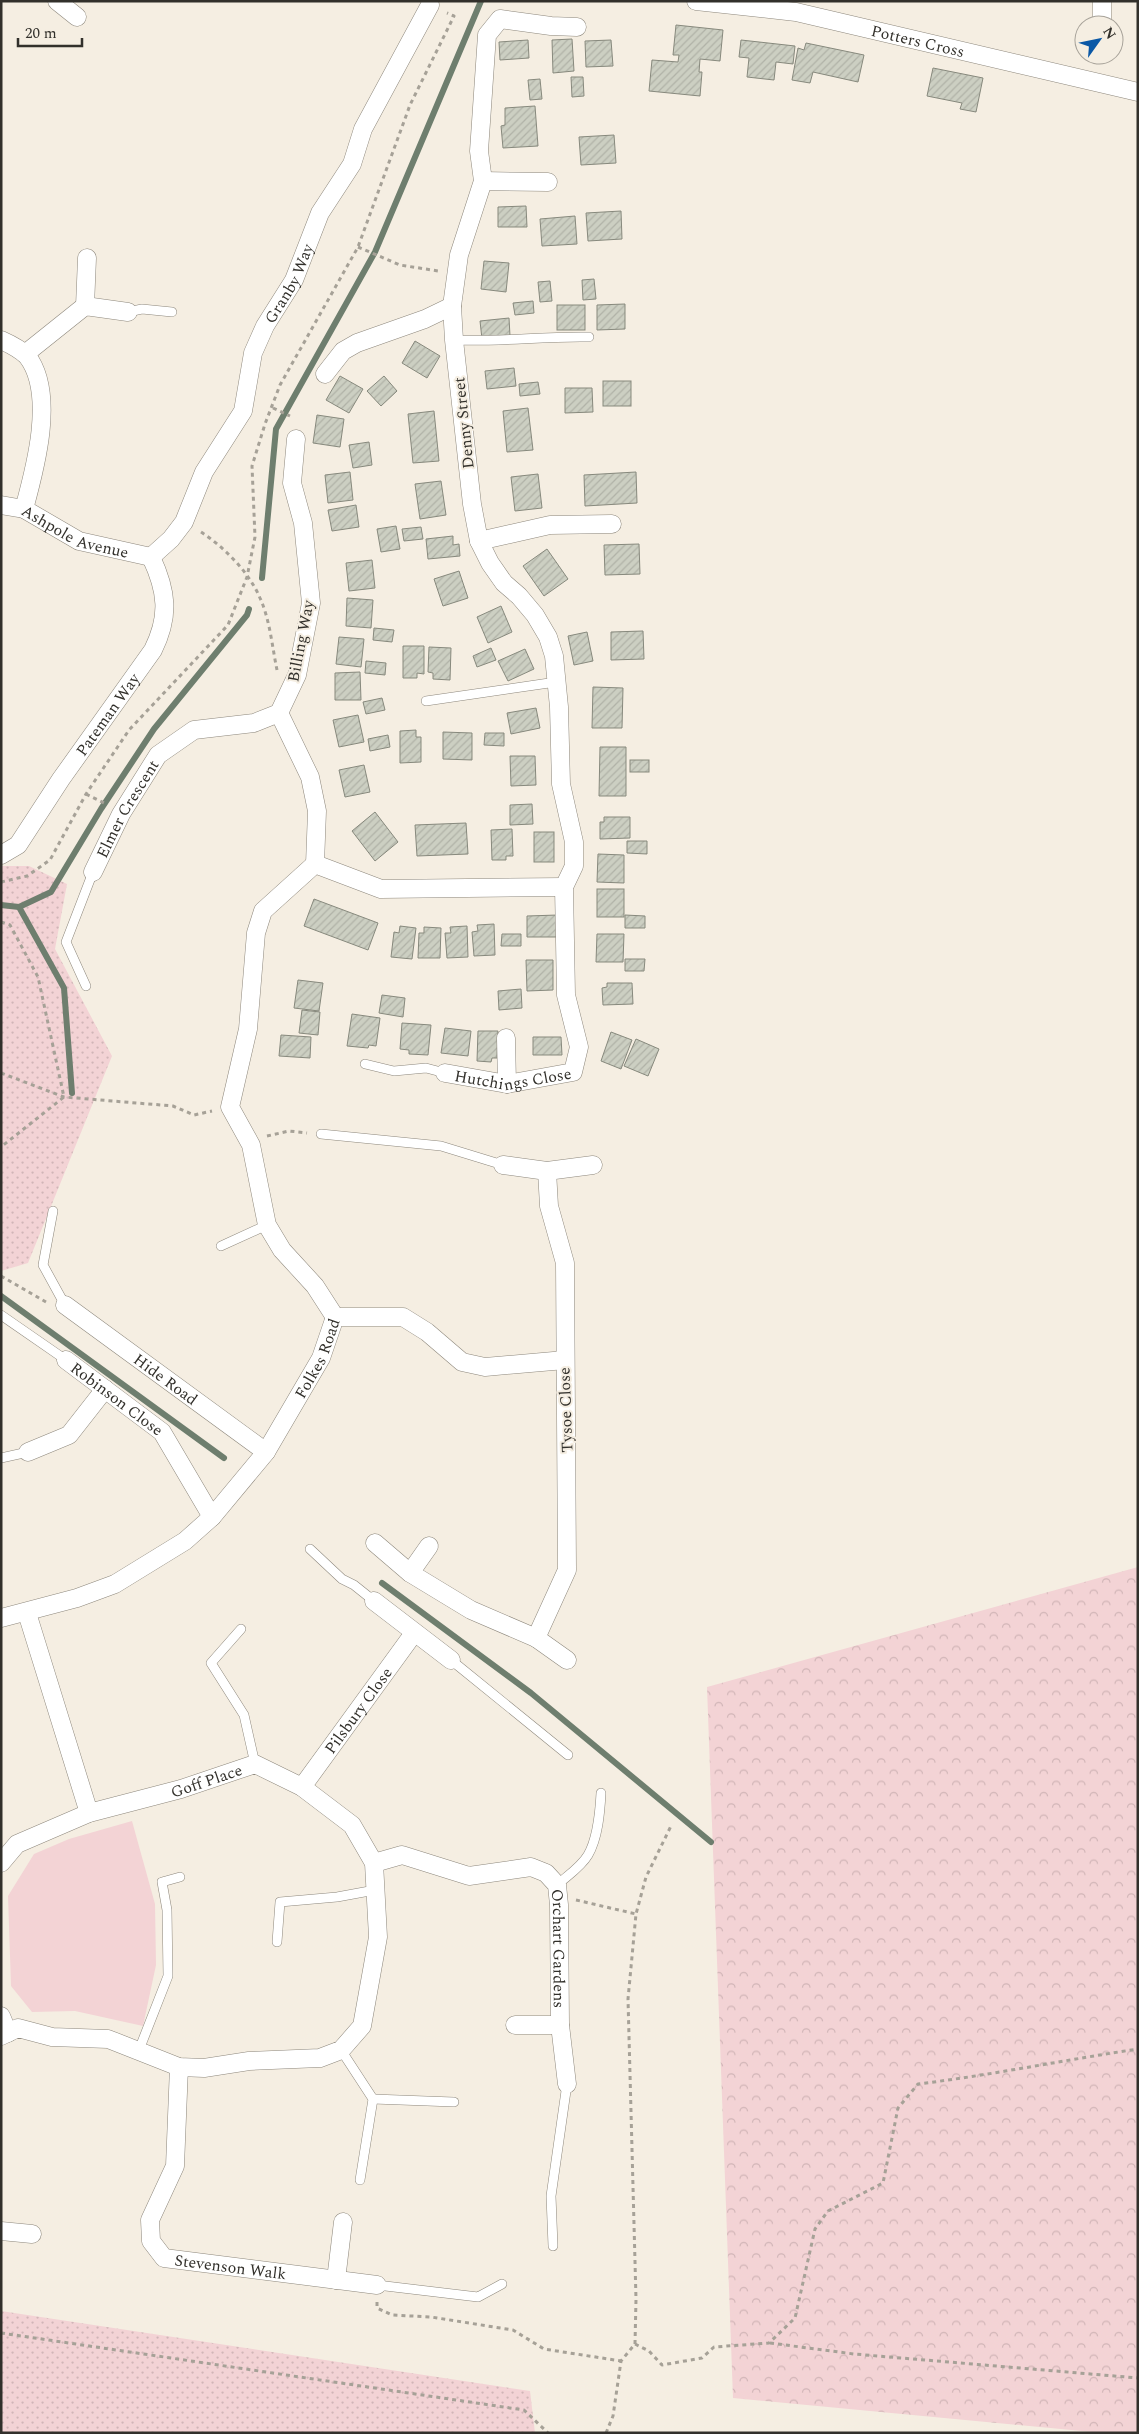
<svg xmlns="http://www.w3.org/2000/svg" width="1139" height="2434" font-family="Spectral,serif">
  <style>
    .green { fill: #f3d3d5 }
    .forest { fill: url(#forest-crowns) }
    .park { fill: url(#park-dots) }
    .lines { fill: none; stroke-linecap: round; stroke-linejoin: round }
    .stream { stroke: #6e7e6e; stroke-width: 6 }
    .building { fill: url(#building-hatch); stroke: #87897d }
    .lane-casing { stroke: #8d877c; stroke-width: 10 }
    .street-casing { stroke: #8d877c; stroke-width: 19 }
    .path { stroke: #a6a197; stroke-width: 3; stroke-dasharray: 4 4; stroke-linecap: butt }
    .lane { stroke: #fff; stroke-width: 9 }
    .street { stroke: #fff; stroke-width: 18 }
    .labels { text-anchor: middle; stroke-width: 4; stroke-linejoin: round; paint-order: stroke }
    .street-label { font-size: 16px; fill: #32302b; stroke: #f5eee2 }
  </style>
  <defs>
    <pattern id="forest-crowns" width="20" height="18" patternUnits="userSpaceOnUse" patternTransform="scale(1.25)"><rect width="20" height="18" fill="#f3d3d5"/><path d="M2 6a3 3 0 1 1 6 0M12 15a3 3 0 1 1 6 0" fill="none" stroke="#d1b5b7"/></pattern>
    <pattern id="park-dots" width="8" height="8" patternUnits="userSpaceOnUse" patternTransform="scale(1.25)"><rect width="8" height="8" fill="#f3d3d5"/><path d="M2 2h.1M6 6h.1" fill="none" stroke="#d1b5b7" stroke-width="1.8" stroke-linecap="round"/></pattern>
    <pattern id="building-hatch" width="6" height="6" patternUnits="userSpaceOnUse" patternTransform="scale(1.25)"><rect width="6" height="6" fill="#cccfc2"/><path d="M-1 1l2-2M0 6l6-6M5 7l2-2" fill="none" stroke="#b0b2a7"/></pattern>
  </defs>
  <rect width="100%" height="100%" fill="#f5eee2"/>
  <polygon class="green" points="132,1821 155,1904 156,1965 143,2026 75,2011 32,2012 11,1986 8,1896 34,1854 69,1839"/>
  <polygon class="forest" points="1138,1567 1138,2433 1103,2433 733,2398 707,1687"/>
  <g class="park">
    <polygon points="1,866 29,866 67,884 55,949 112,1056 28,1263 1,1271"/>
    <polygon points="1,2311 530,2391 535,2433 1,2433"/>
  </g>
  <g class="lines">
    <g class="stream">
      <polyline points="262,578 276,429 375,252 481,1"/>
      <polyline points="1,905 19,907"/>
      <polyline points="72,1093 64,988 19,907 51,892 101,809 154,729 247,615 249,609"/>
      <polyline points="1,1296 224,1458"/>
      <polyline points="382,1583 531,1693 711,1842"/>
    </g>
  </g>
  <g class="building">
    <polygon points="676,25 723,30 720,61 700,59 699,72 702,72 700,96 649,91 652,60 678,62 679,55 673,55"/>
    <polygon points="572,39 574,71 553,73 552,40"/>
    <polygon points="528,40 529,58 500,60 499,42"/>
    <polygon points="611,40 613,66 586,67 585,41"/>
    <polygon points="741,40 795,46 793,64 776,62 774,80 747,77 749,58 739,57"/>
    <polygon points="806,43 864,55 858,82 813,72 810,83 792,80 798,48 804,50"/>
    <polygon points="933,68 983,78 976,112 960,109 962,103 927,96"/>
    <polygon points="571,77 583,77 584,96 572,97"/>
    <polygon points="540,79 542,99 530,100 528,80"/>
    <polygon points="535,106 538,146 503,148 501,126 505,125 505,108"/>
    <polygon points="614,135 616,163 581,165 579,137"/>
    <polygon points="526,206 527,227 498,227 498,207"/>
    <polygon points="621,211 622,239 588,241 586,213"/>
    <polygon points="575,216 577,244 542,246 540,219"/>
    <polygon points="484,261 509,263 506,292 481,289"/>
    <polygon points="594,279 596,299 583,300 582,280"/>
    <polygon points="550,281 552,301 540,302 538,282"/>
    <polygon points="533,301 534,313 515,315 513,303"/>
    <polygon points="625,304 625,329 597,330 597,305"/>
    <rect x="557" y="305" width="28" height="25"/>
    <polygon points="509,318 510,336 482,339 480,321"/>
    <polygon points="415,341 440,356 427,378 402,363"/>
    <polygon points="514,368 516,386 487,389 485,371"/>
    <polygon points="340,376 363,389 349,413 326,400"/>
    <polygon points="384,376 397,391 381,406 367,391"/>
    <rect x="603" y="381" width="28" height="25"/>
    <polygon points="538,382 540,394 520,396 519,384"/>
    <polygon points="565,388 592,388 593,412 565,413"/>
    <polygon points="528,408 533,450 507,452 503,411"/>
    <polygon points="434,411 439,461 413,463 408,414"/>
    <polygon points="317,415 344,419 340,447 313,443"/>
    <polygon points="369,442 372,465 353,468 349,445"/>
    <polygon points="350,472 353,500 328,503 325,475"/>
    <polygon points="636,472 637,503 585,506 584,475"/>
    <polygon points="538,474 542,508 515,511 511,477"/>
    <polygon points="441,481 446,515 420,519 415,484"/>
    <polygon points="356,505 359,527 332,531 328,510"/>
    <polygon points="396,526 400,549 381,552 377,529"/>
    <polygon points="421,527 423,539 404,541 402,529"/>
    <polygon points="453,536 453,545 459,544 460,556 428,559 426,539"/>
    <polygon points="639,544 640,574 605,575 604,545"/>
    <polygon points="547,549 568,579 544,596 523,566"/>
    <polygon points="372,560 375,588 349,591 346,563"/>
    <polygon points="459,571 468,598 443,606 434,579"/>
    <polygon points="347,598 373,600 371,628 346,626"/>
    <polygon points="501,606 512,632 488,643 477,617"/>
    <polygon points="374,628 394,630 392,642 373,640"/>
    <polygon points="643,631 644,659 611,660 611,632"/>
    <polygon points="587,632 593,661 574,665 568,636"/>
    <polygon points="339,637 364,639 361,667 336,664"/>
    <polygon points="403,646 424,646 424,674 417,673 417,678 403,678"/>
    <polygon points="429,647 451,648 450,680 433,679 433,673 428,672"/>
    <polygon points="491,648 496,660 477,667 473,656"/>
    <polygon points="525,649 534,669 508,681 498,661"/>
    <polygon points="366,661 386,663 385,675 365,673"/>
    <polygon points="360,672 361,700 335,700 335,673"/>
    <polygon points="593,687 623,688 622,728 592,728"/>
    <polygon points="382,698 385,710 366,714 363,702"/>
    <polygon points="536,708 540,728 511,734 507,713"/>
    <polygon points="358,715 364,742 339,747 333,720"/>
    <polygon points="416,730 416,737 421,737 421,762 400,763 400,731"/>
    <polygon points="443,732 472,733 472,760 443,759"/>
    <polygon points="485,733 504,733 504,746 484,745"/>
    <polygon points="388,735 390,747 370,751 368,739"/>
    <polygon points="600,747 626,747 626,796 599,796"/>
    <polygon points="510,756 535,756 536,785 511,786"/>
    <rect x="630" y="760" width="19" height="12"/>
    <polygon points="364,765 370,792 345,797 339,770"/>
    <polygon points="532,804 533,824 510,825 510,805"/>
    <polygon points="375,812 398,842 375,861 352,831"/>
    <polygon points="604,817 630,817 630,838 600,839 600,822 604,822"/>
    <polygon points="466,823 468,854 417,856 415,825"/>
    <polygon points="512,829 513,856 506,856 506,860 492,860 491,830"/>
    <rect x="534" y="832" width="20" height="30"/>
    <polygon points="627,841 647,841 647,854 627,853"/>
    <polygon points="598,854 624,855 624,883 597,882"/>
    <rect x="597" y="889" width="27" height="28"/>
    <polygon points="314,899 378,923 368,950 304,926"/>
    <polygon points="558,915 558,937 527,937 527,916"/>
    <polygon points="625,915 645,916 645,928 625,928"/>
    <polygon points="494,924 495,955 474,956 472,932 478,931 477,925"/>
    <polygon points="400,926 416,928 412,959 391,957 394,932 399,933"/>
    <polygon points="467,926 468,957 447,958 445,933 451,933 450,927"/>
    <polygon points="424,927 441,928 440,958 418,958 419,933 424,933"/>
    <polygon points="502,934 521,934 521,946 501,946"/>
    <polygon points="597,934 624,934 623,962 596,962"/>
    <polygon points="625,959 645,959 644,971 625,971"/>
    <polygon points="526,960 553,960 553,990 527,991"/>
    <polygon points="298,980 323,983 319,1011 294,1008"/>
    <polygon points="607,983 632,983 633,1004 603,1005 602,988 607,987"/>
    <polygon points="521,989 522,1008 499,1010 498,991"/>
    <polygon points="382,995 405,998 403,1017 379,1013"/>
    <polygon points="302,1010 320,1012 318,1035 299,1033"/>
    <polygon points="352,1014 380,1018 376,1046 369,1045 368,1048 347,1046"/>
    <polygon points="402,1023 431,1025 428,1055 409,1054 409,1050 400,1049"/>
    <polygon points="445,1028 471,1031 468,1056 441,1053"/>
    <polygon points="478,1031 498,1031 497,1058 492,1058 491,1062 477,1061"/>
    <polygon points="611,1032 632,1040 621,1069 601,1061"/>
    <polygon points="281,1035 311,1037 310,1058 279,1056"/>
    <polygon points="533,1037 561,1037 562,1055 533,1055"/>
    <polygon points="636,1039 659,1049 648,1076 624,1066"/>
  </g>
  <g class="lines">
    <g class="lane-casing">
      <g id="lane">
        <polyline points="128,312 142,309 172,312"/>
        <path d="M454,340C499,342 544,336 589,337"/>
        <polyline points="426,701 556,682"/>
        <polyline points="86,986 66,942 93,872"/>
        <polyline points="365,1064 394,1071 426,1068 445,1073"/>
        <polyline points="321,1134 441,1146 503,1165"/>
        <polyline points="53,1211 43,1265 65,1305"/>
        <polyline points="221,1246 267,1225"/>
        <polyline points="1,1315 66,1360"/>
        <polyline points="1,1458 28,1452"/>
        <polyline points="310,1549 342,1579 354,1585 374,1601"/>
        <polyline points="241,1629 211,1663 244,1715 255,1764"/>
        <polyline points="451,1660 568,1755"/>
        <path d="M557,1885C567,1876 581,1867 588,1855C598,1838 600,1812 601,1793"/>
        <polyline points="277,1942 280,1902 337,1897 375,1890"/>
        <polyline points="139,2050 168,1976 167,1910 162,1882 180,1877"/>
        <polyline points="341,2050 373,2099 360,2180"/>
        <polyline points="373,2099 454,2102"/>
        <polyline points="553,2246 551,2196 567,2084"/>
        <polyline points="377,2285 478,2297 502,2284"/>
      </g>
    </g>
    <g class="street-casing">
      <g id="street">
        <polyline points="57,1 77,17"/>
        <path id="s1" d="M696,1L796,12L1138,92"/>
        <polyline points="1102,1 1102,24"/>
        <polyline points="483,181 548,182"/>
        <polyline points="85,306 87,258"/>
        <path d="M1,340C10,344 20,349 27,356C56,393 35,469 24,509"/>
        <polyline points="25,354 85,306 128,312"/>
        <polyline points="325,374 343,351 357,343 425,319 452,306"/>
        <polyline points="296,439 292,483 303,523 311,603 297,675 279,713 310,777 317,811 315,864"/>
        <path id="s2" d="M1,505L24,509L79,541L151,557"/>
        <polyline points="479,541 550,525 612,524"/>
        <path id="s3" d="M151,557L171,539L184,522L204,472L243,411L253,353L265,326L294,280L320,213L352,164L363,129L430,5"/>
        <path id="s4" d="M1,855L18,845L61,779L153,650C170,616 167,591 151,557"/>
        <path id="s5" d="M93,872L121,814L158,755L194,730L254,723L279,713"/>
        <polyline points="506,1038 507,1084"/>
        <path id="s6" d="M445,1073L507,1084L573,1072L579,1047L566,995L564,887L574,866V842L561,784L559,707L554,656L548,637L535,615L519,596L504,583L490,563L479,541L472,504L454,340L452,306L459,255L483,181L479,151L487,35L500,19L551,26L577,27"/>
        <polyline points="503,1165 547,1171 593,1165"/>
        <path id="s7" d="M65,1305L266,1452"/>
        <polyline points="335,1317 315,1286 282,1250 267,1225 251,1145 230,1107 248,1029 256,933 263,911 315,864 381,889 564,887"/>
        <polyline points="335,1317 403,1317 427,1332 462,1362 485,1367 565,1360"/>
        <path id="s8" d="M66,1360L162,1432L212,1517"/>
        <polyline points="28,1452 69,1435 105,1389"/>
        <polyline points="375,1543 410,1573 471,1610 536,1638 567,1660"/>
        <polyline points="410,1573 429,1546"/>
        <polyline points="374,1601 451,1660"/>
        <polyline points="27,1613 89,1813"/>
        <path id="s9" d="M1,1618L77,1598L115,1584L185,1541L212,1517L266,1452L321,1358L335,1317"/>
        <polyline points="536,1638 567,1570 565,1263 549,1206 547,1171"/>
        <path id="s10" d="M302,1787L414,1633"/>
        <path id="s11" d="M1,1863L17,1844L89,1813L181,1789L255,1764L302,1787L352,1825L374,1863L378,1937L362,2026L341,2050L320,2058L249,2061L204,2068L179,2067L108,2039L52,2037L18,2028L1,2036"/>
        <path id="s12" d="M374,1863L402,1855L469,1876L531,1867L546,1873L557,1885L559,1905L560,2025L567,2084"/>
        <polyline points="1,2016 8,2033"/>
        <polyline points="515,2025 560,2025"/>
        <path id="s13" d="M179,2067L175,2166L150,2220L151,2241L164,2258L377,2285"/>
        <polyline points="1,2231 32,2234"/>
        <polyline points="336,2280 343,2222"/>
      </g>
    </g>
    <g class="path">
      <polyline points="358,247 400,265 438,271"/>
      <polyline points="273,408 290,416"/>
      <path d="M201,532C224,547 249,572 260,598C270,620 272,646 277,670"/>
      <polyline points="86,794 106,804"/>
      <polyline points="1,882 27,876 50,860 86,794 129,730 228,625 247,577 255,537 252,466 265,424 280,385 358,247 410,105 454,16 447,13"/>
      <polyline points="1,922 10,925 38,977 64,1097 1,1147"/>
      <polyline points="1,1073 64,1097 173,1106 194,1115 212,1111"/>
      <polyline points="267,1136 289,1131 307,1133"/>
      <polyline points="1,1276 46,1302"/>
      <polyline points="576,1900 636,1914"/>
      <polyline points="377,2302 377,2308 392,2315 431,2317 513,2330 544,2349 621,2361"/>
      <polyline points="1,2333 524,2410 548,2433"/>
      <polyline points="770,2343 854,2354 1138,2378"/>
      <path d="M635,2344L649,2351L662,2365L702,2358L714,2347L769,2343L795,2318L815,2229L828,2211L883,2183L898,2108L918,2084C992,2075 1064,2060 1138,2049"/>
      <polyline points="606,2433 613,2416 621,2361 635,2344 636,2299 628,1999 636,1914 646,1877 671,1826"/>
    </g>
    <use href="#lane" class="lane"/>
    <use href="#street" class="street"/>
  </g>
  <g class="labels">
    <g class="street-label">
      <text dy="6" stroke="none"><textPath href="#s1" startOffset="226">Potters Cross</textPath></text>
      <text dy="6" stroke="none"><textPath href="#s3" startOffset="312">Granby Way</textPath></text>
      <text transform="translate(463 423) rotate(-96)" y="6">Denny Street</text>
      <text dy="6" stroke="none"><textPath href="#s2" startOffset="80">Ashpole Avenue</textPath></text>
      <text transform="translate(300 641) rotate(-79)" y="6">Billing Way</text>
      <text dy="6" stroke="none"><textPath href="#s4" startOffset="178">Pateman Way</textPath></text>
      <text dy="6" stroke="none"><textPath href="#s5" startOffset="72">Elmer Crescent</textPath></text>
      <text dy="6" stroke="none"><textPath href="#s6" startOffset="69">Hutchings Close</textPath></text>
      <text dy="6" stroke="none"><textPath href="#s9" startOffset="429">Folkes Road</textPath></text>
      <text dy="6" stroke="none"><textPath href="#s7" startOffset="125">Hide Road</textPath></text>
      <text dy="6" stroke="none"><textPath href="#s8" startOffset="64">Robinson Close</textPath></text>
      <text transform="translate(565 1410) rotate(-92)" y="6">Tysoe Close</text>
      <text dy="6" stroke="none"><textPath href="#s10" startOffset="95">Pilsbury Close</textPath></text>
      <text dy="6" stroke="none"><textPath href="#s11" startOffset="225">Goff Place</textPath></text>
      <text dy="6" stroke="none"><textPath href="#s12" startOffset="258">Orchart Gardens</textPath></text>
      <text dy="6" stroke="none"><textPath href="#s13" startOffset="268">Stevenson Walk</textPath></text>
    </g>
  </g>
  <rect width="1139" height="2434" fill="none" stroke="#32302b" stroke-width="5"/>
  <g transform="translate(1099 40) rotate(57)"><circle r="24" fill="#f5eee2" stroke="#a7a299"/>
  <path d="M0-4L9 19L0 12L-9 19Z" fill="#0a58a6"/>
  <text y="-8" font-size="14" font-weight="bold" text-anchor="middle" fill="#32302b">N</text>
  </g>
  <path d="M18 38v8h64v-8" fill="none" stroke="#32302b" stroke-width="2.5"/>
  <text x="25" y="38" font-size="15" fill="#32302b" stroke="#f5eee2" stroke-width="4" paint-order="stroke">20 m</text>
</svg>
